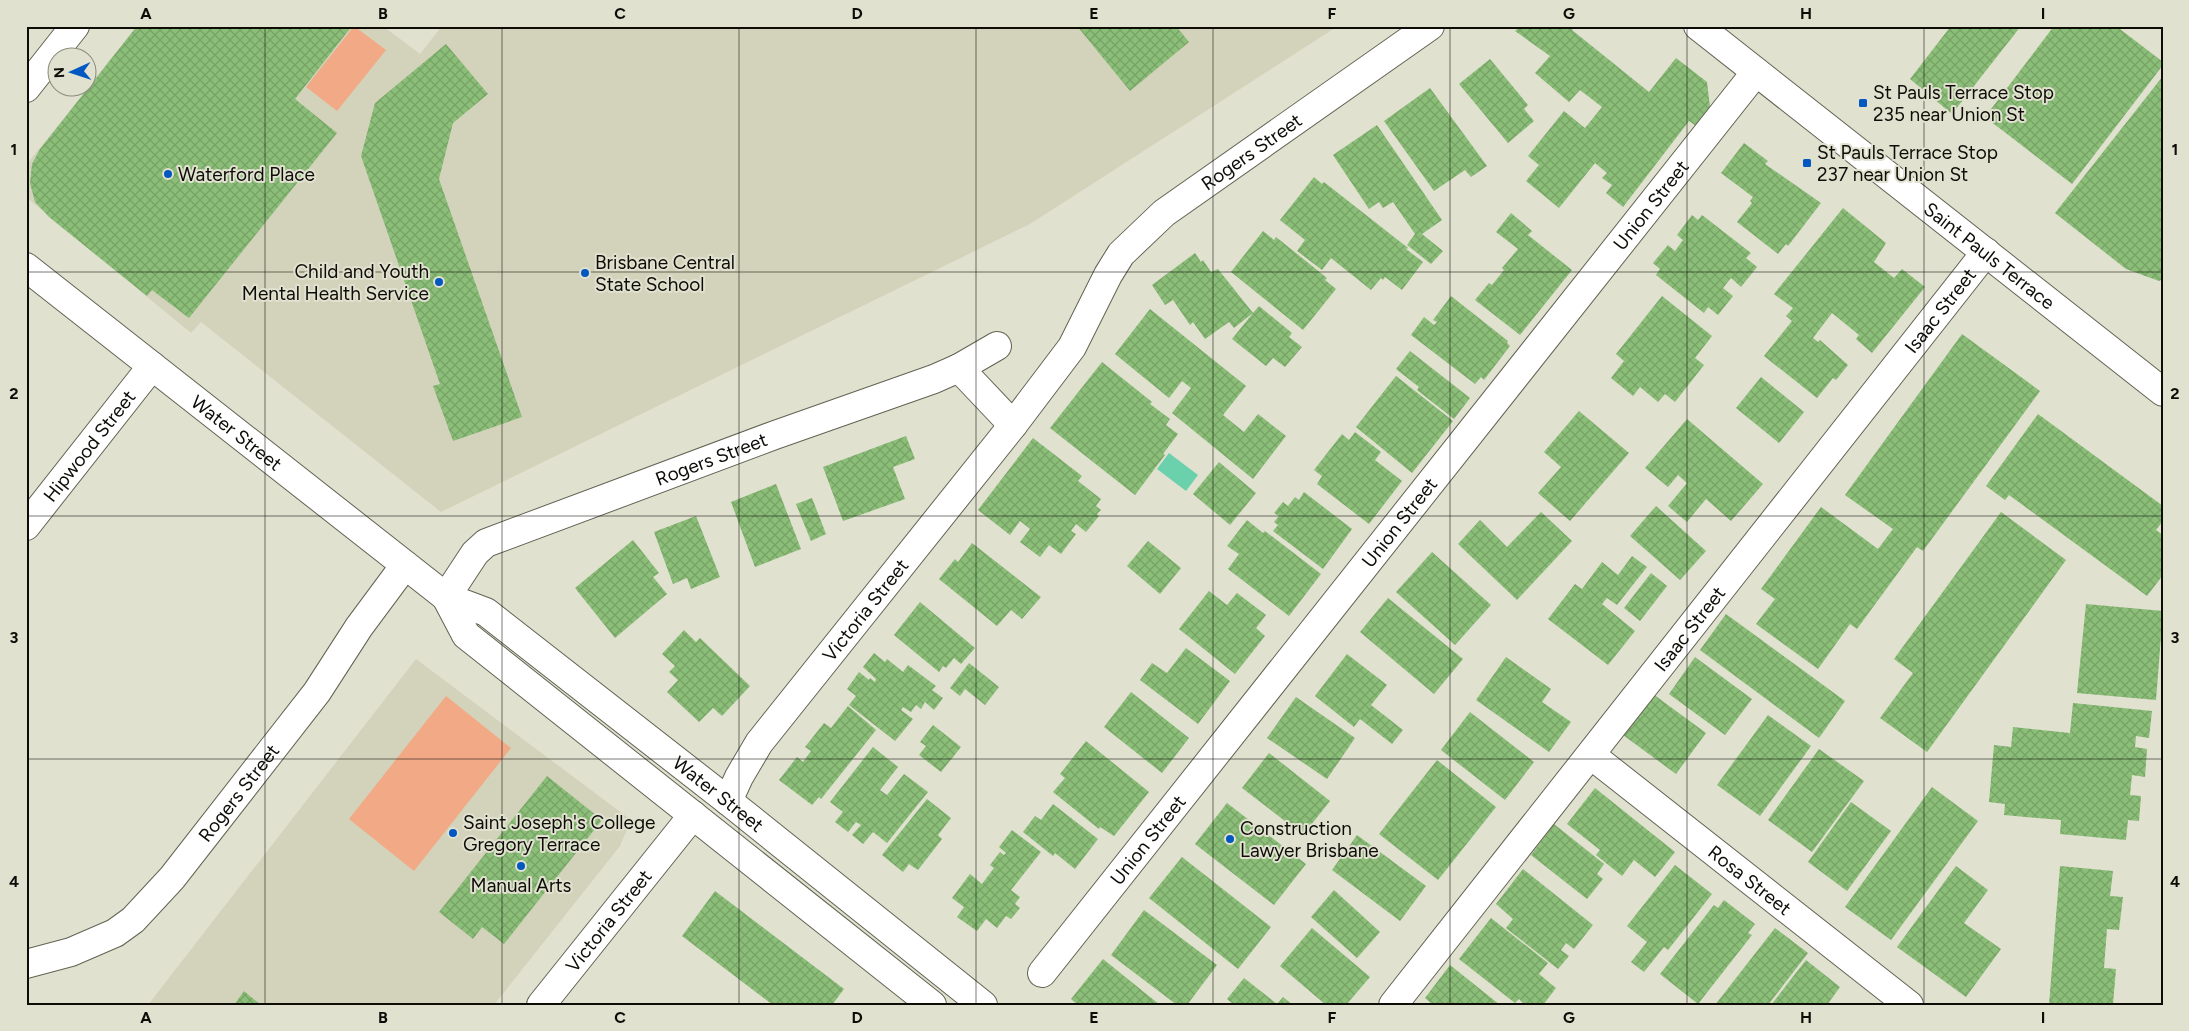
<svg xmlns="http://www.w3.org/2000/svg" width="2189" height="1031" font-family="Figtree,sans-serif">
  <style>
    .built { fill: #d3d3bb }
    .pitch { fill: #f2a986 }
    .water { fill: #6bd1ac }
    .building { fill: url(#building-cross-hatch) }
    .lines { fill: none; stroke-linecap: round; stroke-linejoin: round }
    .minor-casing { stroke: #636354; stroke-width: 30 }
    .secondary-casing { stroke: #636354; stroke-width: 30 }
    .minor { stroke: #fff; stroke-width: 28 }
    .secondary { stroke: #fff; stroke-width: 28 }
    .grid { fill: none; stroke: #0d0c07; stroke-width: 1; stroke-opacity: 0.55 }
    .poi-dot { fill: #0357c0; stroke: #e0e1cf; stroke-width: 2 }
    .labels { text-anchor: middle; stroke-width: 4; stroke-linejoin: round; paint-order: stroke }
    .poi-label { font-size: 19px; fill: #0d0c07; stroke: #e0e1cf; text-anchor: start }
    .street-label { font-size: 19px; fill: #0d0c07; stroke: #e0e1cf }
    .neatline { fill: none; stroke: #0d0c07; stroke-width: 2 }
    .grid-label { font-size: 16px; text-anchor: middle; font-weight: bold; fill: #0d0c07 }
  </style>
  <defs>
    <pattern id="building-cross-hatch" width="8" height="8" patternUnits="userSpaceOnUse" patternTransform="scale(1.25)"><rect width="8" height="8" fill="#8bbe78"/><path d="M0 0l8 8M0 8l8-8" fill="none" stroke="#77a266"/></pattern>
  </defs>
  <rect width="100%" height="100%" fill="#e0e1cf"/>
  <g class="built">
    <polygon points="139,26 383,26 420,54 442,26 1338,26 1030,224 441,512 201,322 191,333 26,197 26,165"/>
    <polygon points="416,659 631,820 620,846 494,1005 148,1005"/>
  </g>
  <g class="pitch">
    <polygon points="354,26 386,50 337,111 306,87"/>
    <polygon points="446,696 511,748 414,871 349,819"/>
  </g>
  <polygon class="water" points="1169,453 1198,475 1186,491 1157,469"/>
  <g class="building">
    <polygon points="137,26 352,26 295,99 337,133 189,318 152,290 147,296 49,217 35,202 30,183 32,164 40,149"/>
    <polygon points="1077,26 1176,26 1189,42 1130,91"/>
    <polygon points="1520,26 1575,26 1572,30 1649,92 1676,58 1707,82 1710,107 1696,126 1689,121 1623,207 1606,193 1612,185 1602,178 1607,173 1595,163 1559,208 1526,181 1539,165 1528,156 1564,111 1585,128 1602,107 1580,90 1569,102 1535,73 1550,56 1515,31"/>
    <polygon points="1951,26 2021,26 1952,114 1910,79"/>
    <polygon points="2054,26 2116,26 2163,62 2163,65 2072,184 1985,117"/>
    <polygon points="446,44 488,94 453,123 439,179 522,417 453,441 433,386 440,384 361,156 375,103"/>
    <polygon points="1490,59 1528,105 1524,109 1534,121 1508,143 1459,84"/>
    <polygon points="2163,76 2163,279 2159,281 2126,269 2055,213"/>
    <polygon points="1430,88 1487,166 1471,177 1465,170 1434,191 1384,121"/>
    <polygon points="1377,125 1442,220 1422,234 1443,251 1431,264 1407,245 1415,234 1393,202 1383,208 1379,202 1369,209 1333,155"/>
    <polygon points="1744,143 1768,161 1765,164 1821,203 1788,246 1786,244 1778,254 1737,222 1752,203 1750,201 1753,197 1721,173"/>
    <polygon points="1314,177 1322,184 1324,182 1408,248 1406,249 1423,262 1402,290 1385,277 1383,280 1381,278 1371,290 1331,258 1322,270 1297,251 1305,240 1280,220"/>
    <polygon points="1843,208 1886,243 1874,262 1894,278 1902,269 1925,287 1872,353 1856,339 1859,335 1832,313 1813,338 1818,342 1820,340 1848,365 1836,380 1833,378 1817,398 1764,356 1792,321 1786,316 1793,308 1774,294"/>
    <polygon points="1511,213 1532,231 1528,235 1572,270 1520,335 1475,300 1489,283 1492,285 1504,270 1502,268 1518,249 1496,232"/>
    <polygon points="1692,215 1698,220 1702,215 1751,253 1746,258 1757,267 1741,287 1731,278 1723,288 1733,296 1718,315 1708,307 1704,313 1656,275 1660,269 1653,263 1668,245 1675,251 1683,240 1677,235"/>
    <polygon points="1263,231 1274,240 1276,237 1327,278 1325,280 1336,289 1303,330 1231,272"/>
    <polygon points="1195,253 1201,262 1203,260 1211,272 1218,269 1253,313 1259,306 1292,333 1289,337 1302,347 1285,367 1273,358 1266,366 1232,339 1253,313 1234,328 1229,322 1205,339 1193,322 1190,325 1173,300 1165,305 1152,285"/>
    <polygon points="1451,296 1508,341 1507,343 1510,346 1484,380 1481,377 1475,384 1411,335 1424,317 1434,325 1437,322 1433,320"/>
    <polygon points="1662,296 1712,336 1695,358 1704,365 1675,402 1665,394 1658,402 1640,387 1633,396 1611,378 1624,361 1616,354"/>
    <polygon points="1150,309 1246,386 1223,415 1244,432 1258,414 1286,436 1253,479 1172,413 1191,388 1182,381 1169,398 1115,354"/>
    <polygon points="1962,334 2040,391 1923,551 1917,547 1857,629 1850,624 1818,669 1756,624 1775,599 1761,589 1821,507 1878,549 1893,529 1845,495"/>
    <polygon points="1410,351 1470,398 1454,419 1417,390 1419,387 1396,369"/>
    <polygon points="1102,362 1152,402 1150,404 1170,419 1166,425 1178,434 1163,454 1165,455 1135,495 1050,428"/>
    <polygon points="1396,376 1453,421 1412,473 1356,427"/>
    <polygon points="1761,377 1804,412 1779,443 1736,408"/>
    <polygon points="1579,411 1629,453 1570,521 1538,493 1561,467 1544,452"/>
    <polygon points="2038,414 2163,506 2163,521 2156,530 2163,535 2163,575 2147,596 2009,495 2005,500 1986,486"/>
    <polygon points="1687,419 1763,484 1731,521 1706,499 1687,522 1668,506 1687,483 1678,475 1668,487 1645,468"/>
    <polygon points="1355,432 1381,452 1375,460 1402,481 1369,524 1317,484 1322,476 1314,470 1342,434 1349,440"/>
    <polygon points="906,436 915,459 893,467 905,499 843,521 823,467"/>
    <polygon points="1033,438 1082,476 1078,481 1101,499 1096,506 1101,510 1097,514 1099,516 1086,532 1076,524 1071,531 1076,534 1061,554 1049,545 1040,557 1020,542 1030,529 1020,521 1010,535 978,510"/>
    <polygon points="1219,462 1256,493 1230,525 1193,494"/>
    <polygon points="776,484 801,549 755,567 731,502"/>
    <polygon points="1304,492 1352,529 1323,569 1273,531 1278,525 1274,522 1279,516 1274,513 1283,502 1288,506 1295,497 1299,500"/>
    <polygon points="812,498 826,534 811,541 796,504"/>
    <polygon points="1656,506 1706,551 1680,580 1630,536"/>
    <polygon points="1541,512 1572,541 1517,600 1458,544 1480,520 1507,547"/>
    <polygon points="2001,512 2066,560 1927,752 1880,718 1913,673 1894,659"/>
    <polygon points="696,516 720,577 691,589 687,578 673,584 654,532"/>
    <polygon points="1247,520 1263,533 1265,531 1321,574 1289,616 1228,569 1239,554 1227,546"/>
    <polygon points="633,540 659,573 653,577 667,594 615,638 575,588"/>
    <polygon points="1148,541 1181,568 1160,594 1127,566"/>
    <polygon points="972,543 1041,597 1022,619 1011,610 997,626 939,579 955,559 958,562"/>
    <polygon points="1432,552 1491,605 1455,645 1396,592"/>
    <polygon points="1632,556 1647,567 1617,605 1607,598 1602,604 1635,631 1608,665 1548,619 1575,584 1582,589 1602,562 1618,575"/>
    <polygon points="1651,573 1667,586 1640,621 1624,608"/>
    <polygon points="1209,591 1227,605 1237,593 1266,615 1256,628 1265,636 1235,674 1179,629"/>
    <polygon points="1388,598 1463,659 1434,694 1360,632"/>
    <polygon points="920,602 975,648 961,664 954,658 946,668 943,666 939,672 894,635"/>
    <polygon points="2086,604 2163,611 2156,700 2077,693"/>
    <polygon points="1726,614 1845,701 1819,738 1700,650"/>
    <polygon points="684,630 696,642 700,638 750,686 722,716 713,708 699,722 667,692 678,680 669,672 675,666 662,654"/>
    <polygon points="1186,648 1230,681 1198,724 1140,680 1152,663 1167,673"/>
    <polygon points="874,653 885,662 887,659 903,672 908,665 936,686 932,690 943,698 934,710 925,702 921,709 916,705 911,712 903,707 901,710 913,719 895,741 849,705 856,696 847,689 859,672 869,680 870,678 875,682 876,679 863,667"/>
    <polygon points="1347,654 1387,685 1371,705 1403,730 1392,744 1360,719 1354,727 1315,696"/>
    <polygon points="1506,657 1551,689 1542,702 1571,722 1549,752 1476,700"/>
    <polygon points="1695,657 1752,699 1725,735 1669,694"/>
    <polygon points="969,663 999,687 985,705 965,689 960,696 950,688"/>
    <polygon points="1131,692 1189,738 1162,773 1104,727"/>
    <polygon points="1653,694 1706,733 1676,774 1623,735"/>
    <polygon points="1296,697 1355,738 1327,779 1267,738"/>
    <polygon points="2073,703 2152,711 2149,738 2136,736 2135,747 2147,749 2145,777 2132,775 2130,795 2141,796 2139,821 2128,820 2126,840 2060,834 2061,820 2004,815 2005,804 1989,802 1994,745 2011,747 2013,727 2070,733"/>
    <polygon points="848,706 876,730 821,799 819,797 812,805 779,780 797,757 803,762 811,751 805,747 824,723 831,728"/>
    <polygon points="1470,712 1534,762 1505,800 1441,750"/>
    <polygon points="1768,715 1811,746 1760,816 1717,785"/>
    <polygon points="933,725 961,747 941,772 919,755 926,746 920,742"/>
    <polygon points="1086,741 1149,792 1114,836 1100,827 1099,829 1053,792 1065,778 1060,774"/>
    <polygon points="873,747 898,767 880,790 887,795 904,774 928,792 887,843 873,832 863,844 852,835 861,825 856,822 848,832 835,822 843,812 830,802"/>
    <polygon points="1819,749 1864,781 1812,852 1768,820"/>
    <polygon points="1269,753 1330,801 1303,835 1242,788"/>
    <polygon points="1437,760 1496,807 1438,880 1379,834"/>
    <polygon points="547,776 602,820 504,944 482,927 473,939 439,912"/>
    <polygon points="1932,787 1978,821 1891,940 1845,907"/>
    <polygon points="1595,788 1675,852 1655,877 1634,860 1622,876 1596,855 1600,850 1567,824"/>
    <polygon points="927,799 951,818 938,835 942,839 918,870 909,864 903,872 882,855"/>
    <polygon points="1851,802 1891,831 1847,891 1808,862"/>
    <polygon points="1227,803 1306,864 1274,905 1195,844"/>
    <polygon points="1053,804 1098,839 1075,869 1055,853 1053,856 1023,832 1035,816 1041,820"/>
    <polygon points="1554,824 1604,864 1597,874 1603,879 1587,899 1531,855"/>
    <polygon points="1012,830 1041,852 1011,890 1020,897 1015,904 1020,908 1011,919 1006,916 997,928 986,919 977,931 957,917 964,907 952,898 970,874 982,884 994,868 990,865 1000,852 1004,855 1006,853 999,847"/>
    <polygon points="1357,835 1426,886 1400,921 1332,870"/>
    <polygon points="1182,857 1271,927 1238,969 1149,898"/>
    <polygon points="1675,865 1712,894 1668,950 1664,947 1644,972 1631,962 1647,942 1627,926"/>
    <polygon points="1956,866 1988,890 1964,923 2001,949 1966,997 1897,947"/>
    <polygon points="2060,866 2113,871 2110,896 2123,897 2119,930 2107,929 2104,968 2116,969 2113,1004 2049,1005"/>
    <polygon points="1523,869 1593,925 1574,949 1566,943 1561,950 1569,956 1558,969 1506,928 1513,919 1496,904"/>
    <polygon points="1334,890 1380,932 1357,958 1311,917"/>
    <polygon points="715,891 844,989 832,1005 773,1005 682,936"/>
    <polygon points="1724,900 1755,924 1748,933 1752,935 1698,1004 1660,974 1714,905 1718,908"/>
    <polygon points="1144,910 1217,965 1187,1005 1177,1005 1111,955"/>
    <polygon points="1491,918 1548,963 1539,974 1556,988 1543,1005 1525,1005 1519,999 1515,1003 1459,959"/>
    <polygon points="1312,928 1370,977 1346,1005 1326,1005 1280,966"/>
    <polygon points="1775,928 1808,953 1768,1005 1715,1005"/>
    <polygon points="1103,959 1160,1005 1078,1005 1071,999"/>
    <polygon points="1806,960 1840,987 1827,1005 1771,1005"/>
    <polygon points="1450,965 1500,1005 1433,1005 1425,998"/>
    <polygon points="1244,978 1277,1004 1283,997 1293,1005 1234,1005 1227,999"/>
    <polygon points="244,991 261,1005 234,1005"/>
  </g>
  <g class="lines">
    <g class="minor-casing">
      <g id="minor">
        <polyline points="26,88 75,26"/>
        <polyline points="959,368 1013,425"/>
        <path id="s1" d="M26,526L152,366"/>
        <path id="s2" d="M446,597L475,553L486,543L775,435L934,379L959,368L997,346"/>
        <path id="s3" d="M1591,755L1909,1005"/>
        <path id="s4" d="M728,801L739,777L759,743L1013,425L1072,347L1108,275L1121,254L1164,213L1430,26"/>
        <path id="s5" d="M26,964L71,952L115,933L133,920L172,878L317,692L359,627L405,565"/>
        <path id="s6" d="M1042,973L1756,72"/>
        <path id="s7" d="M541,1005L693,815"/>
        <path id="s8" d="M1393,1005L1986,252"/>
      </g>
    </g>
    <g class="secondary-casing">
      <g id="secondary">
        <path id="s9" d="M1698,26L2163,392"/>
        <path id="s10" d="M26,267L446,597L486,612L728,801L983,1005"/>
        <polyline points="446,597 466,635 932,1005"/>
      </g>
    </g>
    <use href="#minor" class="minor"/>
    <use href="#secondary" class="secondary"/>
  </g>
  <path class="grid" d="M265,26V1005M502,26V1005M739,26V1005M976,26V1005M1213,26V1005M1450,26V1005M1687,26V1005M1924,26V1005M26,272H2163M26,516H2163M26,759H2163"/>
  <g class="poi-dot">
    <rect x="1858" y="98" width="10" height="10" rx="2.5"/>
    <rect x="1802" y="158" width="10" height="10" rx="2.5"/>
    <circle cx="168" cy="174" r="5"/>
    <circle cx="585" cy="273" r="5"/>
    <circle cx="439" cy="282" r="5"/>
    <circle cx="453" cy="833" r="5"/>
    <circle cx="1230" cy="839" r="5"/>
    <circle cx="521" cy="866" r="5"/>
  </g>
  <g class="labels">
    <g class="poi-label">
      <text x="1873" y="99">St Pauls Terrace Stop<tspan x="1873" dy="22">235 near Union St</tspan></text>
      <text x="1817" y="159">St Pauls Terrace Stop<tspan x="1817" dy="22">237 near Union St</tspan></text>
      <text x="178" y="181">Waterford Place</text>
      <text x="595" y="269">Brisbane Central<tspan x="595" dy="22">State School</tspan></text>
      <text x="429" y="278" text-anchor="end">Child and Youth<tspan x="429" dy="22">Mental Health Service</tspan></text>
      <text x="463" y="829">Saint Joseph's College<tspan x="463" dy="22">Gregory Terrace</tspan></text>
      <text x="1240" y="835">Construction<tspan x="1240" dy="22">Lawyer Brisbane</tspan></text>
      <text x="521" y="892" text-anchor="middle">Manual Arts</text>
    </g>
    <g class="street-label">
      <text dy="7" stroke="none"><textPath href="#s4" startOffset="842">Rogers Street</textPath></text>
      <text dy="7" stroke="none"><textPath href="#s6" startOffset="980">Union Street</textPath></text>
      <text dy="7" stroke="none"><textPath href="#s9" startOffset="371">Saint Pauls Terrace</textPath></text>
      <text dy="7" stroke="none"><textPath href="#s8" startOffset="884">Isaac Street</textPath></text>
      <text dy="7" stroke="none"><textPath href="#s10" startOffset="268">Water Street</textPath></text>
      <text dy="7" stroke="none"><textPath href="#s1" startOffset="102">Hipwood Street</textPath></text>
      <text dy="7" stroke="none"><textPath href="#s2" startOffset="308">Rogers Street</textPath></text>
      <text dy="7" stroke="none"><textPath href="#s6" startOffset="575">Union Street</textPath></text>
      <text dy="7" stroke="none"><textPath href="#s4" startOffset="236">Victoria Street</textPath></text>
      <text dy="7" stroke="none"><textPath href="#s8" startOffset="479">Isaac Street</textPath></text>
      <text dy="7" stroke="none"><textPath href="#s5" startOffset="282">Rogers Street</textPath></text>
      <text dy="7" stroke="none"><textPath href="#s10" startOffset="872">Water Street</textPath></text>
      <text dy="7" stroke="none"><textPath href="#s6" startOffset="170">Union Street</textPath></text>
      <text dy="7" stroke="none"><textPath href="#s3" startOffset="202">Rosa Street</textPath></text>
      <text dy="7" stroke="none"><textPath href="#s7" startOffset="108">Victoria Street</textPath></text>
    </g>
  </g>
  <rect width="2189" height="1031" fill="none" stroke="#e0e1cf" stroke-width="55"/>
  <g transform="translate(72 72) rotate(267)"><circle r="24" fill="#e0e1cf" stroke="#8c8c7f"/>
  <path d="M0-4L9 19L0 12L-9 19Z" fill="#0357c0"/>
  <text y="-8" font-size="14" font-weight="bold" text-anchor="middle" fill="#0d0c07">N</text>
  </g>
  <rect x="28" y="28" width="2134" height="976" class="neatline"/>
  <g class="grid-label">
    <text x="146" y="19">A</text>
    <text x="383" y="19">B</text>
    <text x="620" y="19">C</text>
    <text x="857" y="19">D</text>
    <text x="1094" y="19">E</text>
    <text x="1332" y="19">F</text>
    <text x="1569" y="19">G</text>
    <text x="1806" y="19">H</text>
    <text x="2043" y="19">I</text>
    <text x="14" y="155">1</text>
    <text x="2175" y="155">1</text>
    <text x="14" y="399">2</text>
    <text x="2175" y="399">2</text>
    <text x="14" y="643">3</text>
    <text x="2175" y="643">3</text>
    <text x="14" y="887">4</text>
    <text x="2175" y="887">4</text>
    <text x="146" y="1023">A</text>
    <text x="383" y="1023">B</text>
    <text x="620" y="1023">C</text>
    <text x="857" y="1023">D</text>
    <text x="1094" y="1023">E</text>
    <text x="1332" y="1023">F</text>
    <text x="1569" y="1023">G</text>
    <text x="1806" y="1023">H</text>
    <text x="2043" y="1023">I</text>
  </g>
</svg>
